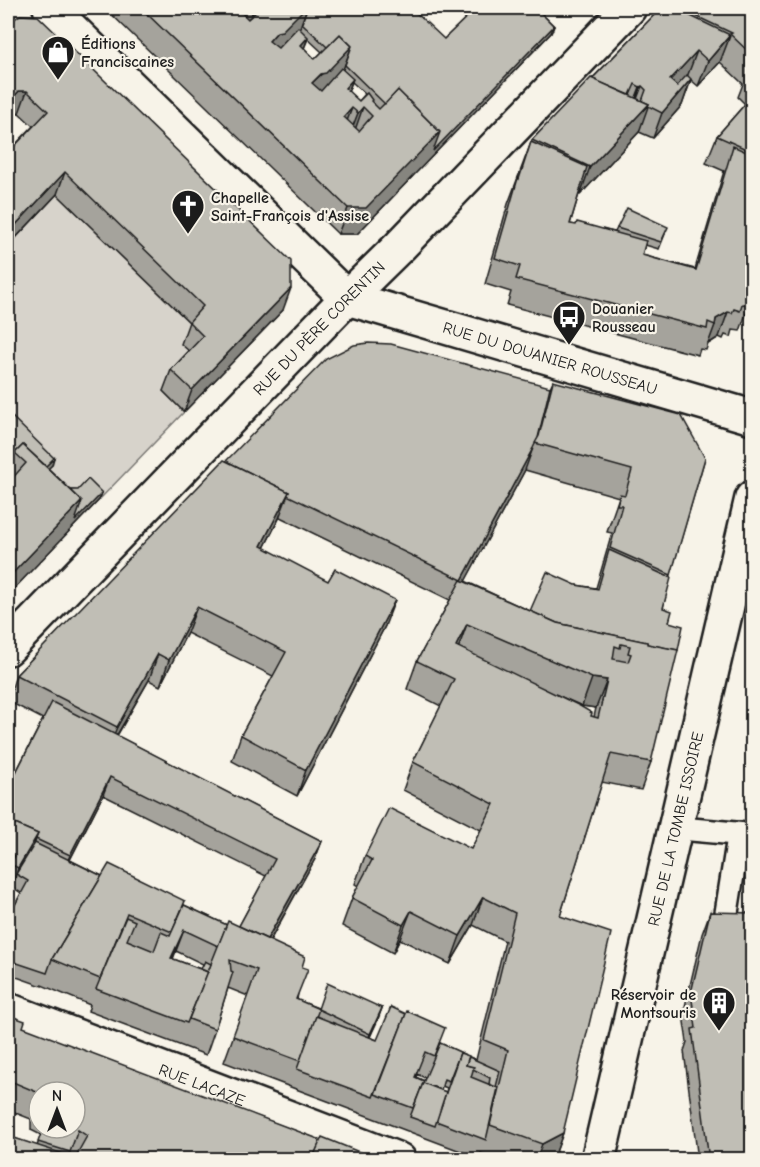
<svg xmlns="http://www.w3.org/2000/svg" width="760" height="1167" font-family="'Comic Neue',sans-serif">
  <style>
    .green { fill: #d7d3cb; stroke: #7a7874; stroke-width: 1.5 }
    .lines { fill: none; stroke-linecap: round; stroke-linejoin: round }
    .lane-casing { stroke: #1c1c1c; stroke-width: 27 }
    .street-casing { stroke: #1c1c1c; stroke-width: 38 }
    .lane { stroke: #f7f3e8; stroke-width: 22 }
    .street { stroke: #f7f3e8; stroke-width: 33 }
    .wall { fill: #a5a39c; stroke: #1c1c1c; stroke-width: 1.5; fill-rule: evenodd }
    .shaded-wall { fill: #86857f; stroke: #1c1c1c; stroke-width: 1.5 }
    .building { fill: #c0beb5; stroke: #1c1c1c; stroke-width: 1.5; fill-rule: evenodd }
    .labels { text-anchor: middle; stroke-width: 4.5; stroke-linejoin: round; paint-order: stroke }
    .poi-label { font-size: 16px; font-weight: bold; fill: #1c1c1c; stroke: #f7f3e8; text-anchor: start }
    .street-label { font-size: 16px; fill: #1c1c1c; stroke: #f7f3e8 }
  </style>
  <rect width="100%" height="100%" fill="#f7f3e8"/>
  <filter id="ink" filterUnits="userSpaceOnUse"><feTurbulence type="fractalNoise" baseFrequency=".0167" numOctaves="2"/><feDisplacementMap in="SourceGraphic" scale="12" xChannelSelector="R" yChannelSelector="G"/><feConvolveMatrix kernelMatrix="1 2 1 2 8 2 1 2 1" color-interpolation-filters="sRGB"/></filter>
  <g filter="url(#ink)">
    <polygon class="green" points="57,194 195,328 195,358 163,391 184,412 99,500 64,497 8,423 8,246"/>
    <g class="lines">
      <g class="lane-casing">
        <g id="lane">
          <polyline points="675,828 752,835"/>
          <polyline points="725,922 739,834"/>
        </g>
      </g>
      <g class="street-casing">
        <g id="street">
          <path id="s1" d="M50,8L347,298L752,417"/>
          <path id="s2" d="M8,648L347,298L400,246L629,8"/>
          <path id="s3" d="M8,1010L399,1160"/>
          <path id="s4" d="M598,1160L752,498"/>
        </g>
      </g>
      <use href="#lane" class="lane"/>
      <use href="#street" class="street"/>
    </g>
    <g class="wall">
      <path d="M105,8H254L251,16L248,19L254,14L256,8L444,39L472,12L469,8H541L539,11L554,26L551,33L357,234H338ZM308,39L322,52L315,59L304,48ZM352,82L365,94L359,101L348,92Z"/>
      <path d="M661,8H753V294L740,331L733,330L731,337L725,335L723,339L719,337L708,344L706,350L700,349L698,355L507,305L511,292L485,284L508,204L532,140ZM720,62L743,84L738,97L745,104L717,136L706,163L724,171L695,269L642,255L645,245L659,249L665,234L617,228L615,232L570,224L579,194L580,195L639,132L653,138L682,105L691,80L698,86Z"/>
      <polygon points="8,24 283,310 184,412 163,391 171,370 189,351 181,344 189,322 57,194 8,246 8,140 14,146 33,126 19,113 11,113 8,116"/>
      <path d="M553,381L705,458L670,577L663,608L669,622L651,762L641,790L602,782L560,916L563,1133L553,1160H498L481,1153L479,1158L224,1062L248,996L228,988L215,1029L206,1055L88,1011L90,1005L42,985V986L8,974V913L10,914L21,893L12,887L8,894V788L43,719L8,701L16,675L226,461L550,387ZM525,470L619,497L607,532L612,533L596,588L576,585L530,611L465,581ZM280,517L450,600L417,661L407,689L441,706L413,762L403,790L481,830L471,849L365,856L355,884L358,886L352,898L342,926L393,953L400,939L450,964L473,925L505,941L476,1060L440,1043L377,1040L370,1037L382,1008H318L297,1000L302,967L270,941L315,859L322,841L117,736L149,680L160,686L187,633L273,676L241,735L232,761L297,796L385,626L264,548ZM557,695L582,706L596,708L594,717L591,716ZM103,795L266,876L239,926L227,925L184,905L102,876L70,860ZM176,951L203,964L201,969L173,959ZM417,1074L425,1078L424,1081L416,1077ZM442,1086L447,1088L446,1092L440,1090Z"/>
      <polygon points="8,413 52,465 48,468 71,490 102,493 99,500 8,595 8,474 10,469 8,467"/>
      <polygon points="753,871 753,894 749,893"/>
      <polygon points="710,912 753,1160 698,1160 684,1051 687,1042 683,1015 702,934"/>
      <path d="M8,1015L23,1028L373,1160H8V1136L37,1146L41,1135L31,1130V1119L8,1110ZM39,1092L75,1128H39Z"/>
    </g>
    <g class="shaded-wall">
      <polygon points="243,8 254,8 251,16 230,37 240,11"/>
      <polygon points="305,8 307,8 299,30 273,57 269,41 277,32"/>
      <polygon points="554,26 551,33 357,234 338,234 348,208 440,132"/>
      <polygon points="730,36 720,62 698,86 708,61"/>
      <polygon points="308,37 299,63 301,45"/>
      <polygon points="352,46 342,72 316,99 312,83"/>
      <polygon points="697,51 687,77 661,106 670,80"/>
      <polygon points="353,79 343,105 345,88"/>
      <polygon points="691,79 682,105 653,138 662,113"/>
      <polygon points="642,86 632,112 630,113 640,87"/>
      <polygon points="19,91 27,91 19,113 11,113 8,116 8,103"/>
      <polygon points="649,104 639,132 580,195 590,167"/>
      <polygon points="363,107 354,133 348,139 358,113"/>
      <polygon points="352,108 342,134 344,117"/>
      <polygon points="65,172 57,194 8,246 8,233"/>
      <polygon points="291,288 283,310 184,412 192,390"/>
      <polygon points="728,312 719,337 708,344 715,325 716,319"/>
      <polygon points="533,448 525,470 454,602 462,580"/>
      <polygon points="54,458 52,465 29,487 31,480"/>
      <polygon points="289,492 279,518 252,572 261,546"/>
      <polygon points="102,493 99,500 8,595 8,578 82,501"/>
      <polygon points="395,600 385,626 297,796 306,770"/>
      <polygon points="197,607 187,633 160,686 169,660"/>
      <polygon points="467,624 457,652 456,646"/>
      <polygon points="158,654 149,680 107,752 117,727"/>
      <polygon points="592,678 607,680 596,708 582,706"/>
      <polygon points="110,777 103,795 63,873 70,855"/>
      <polygon points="38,834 30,856 16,874 12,887 8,894 8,892 13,883 18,868"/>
      <polygon points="322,841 315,859 256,965 263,947"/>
      <polygon points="483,897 473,925 450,964 460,936"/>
      <polygon points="411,911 400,939 393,953 403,925"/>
      <polygon points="184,930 176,951 163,980 171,958"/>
      <polygon points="382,1008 377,1022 365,1047 370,1034"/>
      <polygon points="563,1133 553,1160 536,1160 542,1144"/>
    </g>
    <g class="building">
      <path d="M141,8H243L240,11L248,19L256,12V8H305L282,31L277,32L269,41L278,48L298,27L308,37L301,45L315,59L340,34L352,46L326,73L321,74L312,83L321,91L341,68L353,79L345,88L359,101L367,93L372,100L371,101L379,109L398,90L440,132L366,208H348ZM363,107L372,116L359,131L344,117L352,108L358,113Z"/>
      <polygon points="307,8 411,8 444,39 476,8 538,8 537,9 554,26 433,151 440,132 398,90 385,104 345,65 352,46 340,34 327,47 302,23"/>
      <polygon points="661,8 674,8 730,35 708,61 697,51 670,80 677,86 687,75 691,79 662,113 648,106 649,104 642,101 646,90 642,86 640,87 635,84 630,95 592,79"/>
      <polygon points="679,8 753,8 753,56 730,34 732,33"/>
      <polygon points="20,15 38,16 291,261 291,288 192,390 171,370 203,336 189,322 203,306 65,172 8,233 8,153 48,111 27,91 19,91 8,103 8,24"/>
      <polygon points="753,65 753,73 748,69"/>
      <polygon points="591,78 649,104 590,167 532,140"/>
      <polygon points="753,95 753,152 717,136"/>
      <polygon points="8,140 14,146 8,153"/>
      <polygon points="531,142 587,167 570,224 576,225 577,222 646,241 642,255 696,270 733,146 753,155 753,255 751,262 753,262 753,294 749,305 742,304 740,311 734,309 732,313 728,312 716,319 715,325 708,322 707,329 516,279 520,266 495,258 518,178 519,179"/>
      <polygon points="627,208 668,227 661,242 617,228"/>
      <polygon points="368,343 391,344 550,387 538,438 533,448 462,580 287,495 289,492 226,461 326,359 354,345"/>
      <polygon points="553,381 681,415 705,458 671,575 610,548 622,505 617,505 620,494 625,495 632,470 535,443 539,436"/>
      <polygon points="8,413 54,458 46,466 23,445 15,453 12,461 8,457"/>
      <polygon points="23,445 82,501 8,578 8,483 26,463 15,453"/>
      <polygon points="224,460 289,492 261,546 328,581 335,569 395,600 306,770 241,735 286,652 197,607 169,660 158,654 117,727 16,675"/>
      <polygon points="88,479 102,493 75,521 82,501 71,490 78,490"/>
      <polygon points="609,550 671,578 663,608 672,611 669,622 683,626 678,650 647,644 647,642 557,623 530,611 547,572 576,585 598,589"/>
      <path d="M461,580L557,623L647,642V644L678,650L651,762L611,754L560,916L611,933L563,1133L542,1144L490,1125L508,1050L484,1040L515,913L483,897L460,936L411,911L403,925L352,898L372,860L365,856L389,808L471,849L494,804L413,762L454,679L417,661ZM467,624L592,678L607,680L598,718L591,716L592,713L580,706L456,646ZM621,644L630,646L628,653L631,654L628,662L613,659L615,646L620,648Z"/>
      <polygon points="52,702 322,841 267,939 239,926 275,859 110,777 70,855 36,839 38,834 8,821 8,788"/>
      <polygon points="8,821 38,834 18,868 10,864 15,856 8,852"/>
      <polygon points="35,843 102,876 52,959 47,973 8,960 8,913 10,914 28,881 16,874"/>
      <polygon points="109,864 185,901 172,932 127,913 100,979 52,959"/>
      <polygon points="8,880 13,883 8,892"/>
      <polygon points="184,905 227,925 218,946 184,930 171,958 208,972 187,1023 96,989 126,917 135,921 127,940 154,951 161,932 170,936"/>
      <polygon points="710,912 753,913 753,1160 709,1160 692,1029 696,1028 691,993"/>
      <polygon points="228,921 305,957 302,967 308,969 296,999 319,1009 300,1061 233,1036 257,970 230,960 231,971 233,972 215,1029 189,1019"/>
      <polygon points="205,961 211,964 208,972 201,969"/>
      <polygon points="327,983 382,1008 370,1034 318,1009"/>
      <polygon points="391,1007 406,1014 373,1097 297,1069 316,1016 377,1040"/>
      <polygon points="407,1011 445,1028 434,1056 425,1052 415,1077 424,1081 413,1108 375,1094"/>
      <polygon points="8,1015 25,1021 23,1027 321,1140 312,1160 76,1160 77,1154 87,1136 78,1130 70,1152 38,1142 43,1128 75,1128 75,1092 39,1093 8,1080"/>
      <polygon points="440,1043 462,1053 460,1053 449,1081 444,1079 441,1090 423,1083"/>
      <polygon points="460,1053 469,1056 466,1065 474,1067 471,1077 498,1088 486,1140 436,1121"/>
      <polygon points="469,1057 500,1071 496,1087 489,1084 490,1078 473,1069 474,1067 466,1065"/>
      <polygon points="423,1083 446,1092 435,1126 410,1117"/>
      <polygon points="8,1136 76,1158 76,1160 8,1160"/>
      <polygon points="322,1137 374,1158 373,1160 312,1160"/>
    </g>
  </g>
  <defs>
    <g id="shop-pin" transform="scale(1.725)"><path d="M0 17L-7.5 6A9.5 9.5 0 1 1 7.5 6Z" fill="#1c1c1c" stroke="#f7f3e8"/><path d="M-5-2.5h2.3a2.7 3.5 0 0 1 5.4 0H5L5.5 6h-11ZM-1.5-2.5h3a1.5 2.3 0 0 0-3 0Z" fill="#fff"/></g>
    <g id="church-pin" transform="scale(1.725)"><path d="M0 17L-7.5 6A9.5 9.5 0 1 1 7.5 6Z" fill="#1c1c1c" stroke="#f7f3e8"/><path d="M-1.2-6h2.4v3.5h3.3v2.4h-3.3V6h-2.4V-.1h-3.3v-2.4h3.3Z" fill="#fff"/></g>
    <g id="bus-pin" transform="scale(1.725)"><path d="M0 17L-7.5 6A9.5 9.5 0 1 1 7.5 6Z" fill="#1c1c1c" stroke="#f7f3e8"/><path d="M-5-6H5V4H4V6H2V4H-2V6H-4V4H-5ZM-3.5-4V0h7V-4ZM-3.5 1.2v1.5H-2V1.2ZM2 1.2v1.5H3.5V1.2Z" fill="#fff"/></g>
    <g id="building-pin" transform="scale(1.725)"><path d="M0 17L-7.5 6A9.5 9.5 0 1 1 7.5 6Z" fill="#1c1c1c" stroke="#f7f3e8"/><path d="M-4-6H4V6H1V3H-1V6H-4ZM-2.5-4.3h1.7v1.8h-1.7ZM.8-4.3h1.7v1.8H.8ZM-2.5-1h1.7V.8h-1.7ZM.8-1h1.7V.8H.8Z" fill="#fff"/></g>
  </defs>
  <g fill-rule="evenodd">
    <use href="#shop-pin" x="58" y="52"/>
    <use href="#church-pin" x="188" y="206"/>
    <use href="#bus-pin" x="569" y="317"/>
    <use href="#building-pin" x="719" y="1003"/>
  </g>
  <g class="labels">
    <g class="poi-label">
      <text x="81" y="49">Éditions<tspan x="81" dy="18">Franciscaines</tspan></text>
      <text x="211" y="203">Chapelle<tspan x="211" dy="18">Saint-François d'Assise</tspan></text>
      <text x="592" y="314">Douanier<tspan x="592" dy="18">Rousseau</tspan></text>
      <text x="696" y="1000" text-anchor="end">Réservoir de<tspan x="696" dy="18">Montsouris</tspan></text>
    </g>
    <g class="street-label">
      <text dy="6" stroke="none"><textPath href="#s2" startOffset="446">RUE DU PÈRE CORENTIN</textPath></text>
      <text dy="6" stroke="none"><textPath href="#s1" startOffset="627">RUE DU DOUANIER ROUSSEAU</textPath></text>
      <text dy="6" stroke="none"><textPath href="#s4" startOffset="340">RUE DE LA TOMBE ISSOIRE</textPath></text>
      <text dy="6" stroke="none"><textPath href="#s3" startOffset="208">RUE LACAZE</textPath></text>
    </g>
  </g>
  <rect width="760" height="1167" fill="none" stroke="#f7f3e8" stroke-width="30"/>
  <rect x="15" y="15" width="730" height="1137" fill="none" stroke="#1c1c1c" stroke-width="2" filter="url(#ink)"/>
  <g transform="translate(57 1110)"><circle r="28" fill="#f7f3e8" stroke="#9f9d96" stroke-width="1.5"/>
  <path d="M0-4.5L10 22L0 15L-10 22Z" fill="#1c1c1c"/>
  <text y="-9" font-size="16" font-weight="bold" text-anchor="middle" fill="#1c1c1c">N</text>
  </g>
</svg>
